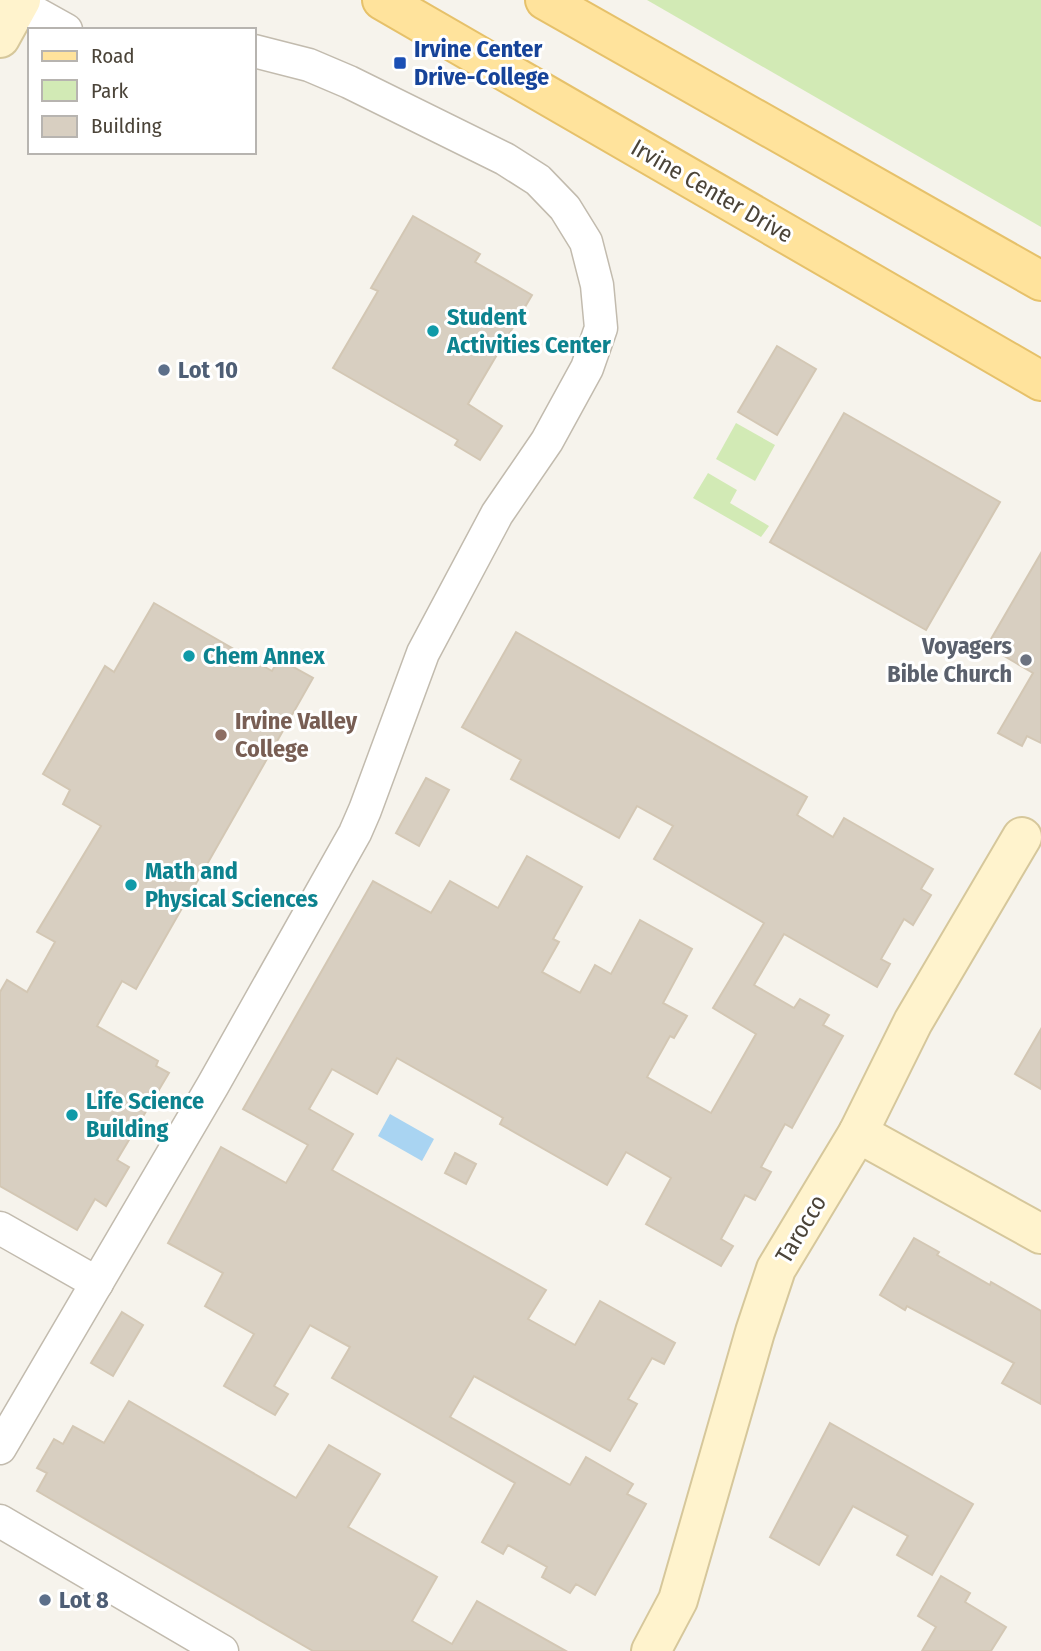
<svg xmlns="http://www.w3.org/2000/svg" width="1041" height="1651" font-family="'Fira Sans Condensed',sans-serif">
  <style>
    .green { fill: #d2eab5 }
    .water { fill: #a9d4f2 }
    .building { fill: #d8cfc1; stroke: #d3c7b4; stroke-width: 2 }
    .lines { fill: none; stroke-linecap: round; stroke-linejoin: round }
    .street-casing { stroke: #c2bbae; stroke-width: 35 }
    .secondary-casing { stroke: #d6c79b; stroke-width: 42 }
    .primary-casing { stroke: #e6c16a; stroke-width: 42 }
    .street { stroke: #fff; stroke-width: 32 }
    .secondary { stroke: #fff3cd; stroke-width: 38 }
    .primary { stroke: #ffe39c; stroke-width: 38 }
    .transit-dot { fill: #1a4fb4; stroke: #fff; stroke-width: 2.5 }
    .culture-dot { fill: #0f9aa8; stroke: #fff; stroke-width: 2.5 }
    .service-dot { fill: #5c6f8a; stroke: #fff; stroke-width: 2.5 }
    .worship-dot { fill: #6b7280; stroke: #fff; stroke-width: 2.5 }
    .education-dot { fill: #8d6e63; stroke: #fff; stroke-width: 2.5 }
    .labels { text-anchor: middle; stroke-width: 6; stroke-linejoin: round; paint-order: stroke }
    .transit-label { font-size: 24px; font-weight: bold; fill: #164399; stroke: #fff; text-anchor: start }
    .street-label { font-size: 24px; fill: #4b4439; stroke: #fff }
    .culture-label { font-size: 24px; font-weight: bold; fill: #0d838f; stroke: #fff; text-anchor: start }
    .service-label { font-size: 24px; font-weight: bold; fill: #4e5e75; stroke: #fff; text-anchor: start }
    .worship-label { font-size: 24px; font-weight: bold; fill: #5b616d; stroke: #fff; text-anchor: end }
    .education-label { font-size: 24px; font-weight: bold; fill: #785e54; stroke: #fff; text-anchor: start }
  </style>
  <rect width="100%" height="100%" fill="#f6f3ec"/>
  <g class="green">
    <polygon points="647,0 1041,0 1041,227"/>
    <polygon points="736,423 775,445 755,481 716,459"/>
    <polygon points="708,473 737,490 730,503 769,526 761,537 693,498"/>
  </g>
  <polygon class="water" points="390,1114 434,1139 422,1161 378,1136"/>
  <g class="building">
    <polygon points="413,216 480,254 475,262 532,295 468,404 502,426 480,460 455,445 458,440 333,368 378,291 371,288"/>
    <polygon points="777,346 816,369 777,435 738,412"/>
    <polygon points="844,413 1000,502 926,630 770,542"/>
    <polygon points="1041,553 1041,743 1027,736 1022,746 998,733 1033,673 987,646"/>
    <polygon points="154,603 272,671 279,659 313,678 136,989 122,981 97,1026 158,1061 156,1066 169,1073 117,1160 129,1167 106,1206 95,1199 77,1230 0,1186 0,992 7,980 27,992 55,942 37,932 101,826 63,804 70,790 43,774 105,666 114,672"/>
    <polygon points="516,632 807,797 797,815 833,837 844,818 933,869 921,889 931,895 913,925 904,919 881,959 890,964 877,987 784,934 754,985 794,1008 800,999 829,1015 823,1025 843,1036 792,1128 785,1124 761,1167 771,1172 755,1200 745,1195 721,1239 733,1246 721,1266 646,1224 671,1178 626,1152 607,1185 500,1124 503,1118 397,1058 377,1094 332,1069 309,1109 353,1134 332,1170 546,1290 528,1319 575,1345 600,1301 675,1343 664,1364 652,1358 628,1399 637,1404 610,1451 474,1376 450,1417 570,1485 586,1457 633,1484 627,1494 646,1504 595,1595 576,1584 570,1593 542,1577 547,1567 508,1545 503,1554 482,1542 515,1483 332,1378 350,1347 310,1325 274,1386 288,1394 275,1415 224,1386 254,1334 205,1306 223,1273 168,1243 221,1147 286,1183 308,1145 243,1109 373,881 431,913 450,881 498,908 527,856 582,887 553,939 559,942 542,972 580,993 595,965 611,974 640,920 692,949 663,1003 687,1016 674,1038 670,1036 647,1077 711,1113 756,1034 713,1008 764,923 654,859 673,826 637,806 619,838 511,779 521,760 462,727"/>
    <polygon points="426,778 449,790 419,846 396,833"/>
    <polygon points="1041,1029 1041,1089 1015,1074"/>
    <polygon points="455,1153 476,1164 466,1184 445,1173"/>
    <polygon points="914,1238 939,1252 937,1255 990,1285 991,1282 1041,1311 1041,1404 1002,1383 1014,1363 907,1306 905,1310 880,1295"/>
    <polygon points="122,1312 143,1325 113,1376 91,1363"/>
    <polygon points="129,1401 296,1498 329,1445 380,1474 348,1527 437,1577 412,1621 452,1644 477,1601 566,1651 313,1651 37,1491 47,1473 37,1468 54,1439 63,1444 73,1426 104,1443"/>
    <polygon points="830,1423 973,1504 932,1575 897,1555 908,1536 853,1506 819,1565 770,1537"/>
    <polygon points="941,1576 970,1593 965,1602 1006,1627 991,1651 922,1651 936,1627 918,1616"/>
  </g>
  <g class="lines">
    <g class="street-casing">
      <g id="street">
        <polyline points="12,0 66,30"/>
        <polyline points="0,1228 97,1283"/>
        <polyline points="0,1448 213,1085 355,833 365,810 423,653 497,514 547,441 587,368 601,328 597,285 586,242 565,208 538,180 505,159 349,82 309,65 254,51"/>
        <polyline points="0,1521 222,1651"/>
      </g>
    </g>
    <g class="secondary-casing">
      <g id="secondary">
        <polyline points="0,38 21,0"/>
        <polyline points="858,1133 1041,1234"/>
        <polyline points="651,1651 678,1600 755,1332 776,1269 858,1133 913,1022 1022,837"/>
      </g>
    </g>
    <g class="primary-casing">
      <g id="primary">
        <polyline points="382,0 1041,381"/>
        <polyline points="545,0 1041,281"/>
      </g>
    </g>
    <use href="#street" class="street"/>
    <use href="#secondary" class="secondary"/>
    <use href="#primary" class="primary"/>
  </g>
  <rect class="transit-dot" x="393" y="56" width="14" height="14" rx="3.5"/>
  <g class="culture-dot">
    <circle cx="433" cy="331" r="7"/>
    <circle cx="189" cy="656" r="7"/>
    <circle cx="131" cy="885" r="7"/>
    <circle cx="72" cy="1115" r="7"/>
  </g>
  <g class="service-dot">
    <circle cx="164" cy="370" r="7"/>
    <circle cx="45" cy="1600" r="7"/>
  </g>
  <circle class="worship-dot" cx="1026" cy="660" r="7"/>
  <circle class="education-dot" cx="221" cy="735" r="7"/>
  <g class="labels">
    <g class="transit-label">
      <text x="414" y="57">Irvine Center<tspan x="414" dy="28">Drive-College</tspan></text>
    </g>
    <g class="street-label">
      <text transform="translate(712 191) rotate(30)" y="8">Irvine Center Drive</text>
      <text transform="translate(801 1229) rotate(-59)" y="8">Tarocco</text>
    </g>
    <g class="culture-label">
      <text x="447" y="325">Student<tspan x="447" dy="28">Activities Center</tspan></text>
      <text x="203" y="664">Chem Annex</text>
      <text x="145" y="879">Math and<tspan x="145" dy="28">Physical Sciences</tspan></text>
      <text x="86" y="1109">Life Science<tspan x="86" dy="28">Building</tspan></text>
    </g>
    <g class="service-label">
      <text x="178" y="378">Lot 10</text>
      <text x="59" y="1608">Lot 8</text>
    </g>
    <g class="worship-label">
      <text x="1012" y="654">Voyagers<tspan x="1012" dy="28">Bible Church</tspan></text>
    </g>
    <g class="education-label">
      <text x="235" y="729">Irvine Valley<tspan x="235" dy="28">College</tspan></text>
    </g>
  </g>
  <rect x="28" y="28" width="228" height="126" fill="#ffffff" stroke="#b7b4b0" stroke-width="2"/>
  <rect x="42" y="51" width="35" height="10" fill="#ffe39c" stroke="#b7b4b0" stroke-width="2"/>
  <text x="91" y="63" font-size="21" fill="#4b4439">Road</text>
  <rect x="42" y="80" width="35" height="21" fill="#d2eab5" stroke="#b7b4b0" stroke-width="2"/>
  <text x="91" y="98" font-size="21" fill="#4b4439">Park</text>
  <rect x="42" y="116" width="35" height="21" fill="#d8cfc1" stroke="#b7b4b0" stroke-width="2"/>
  <text x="91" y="133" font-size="21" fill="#4b4439">Building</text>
</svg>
